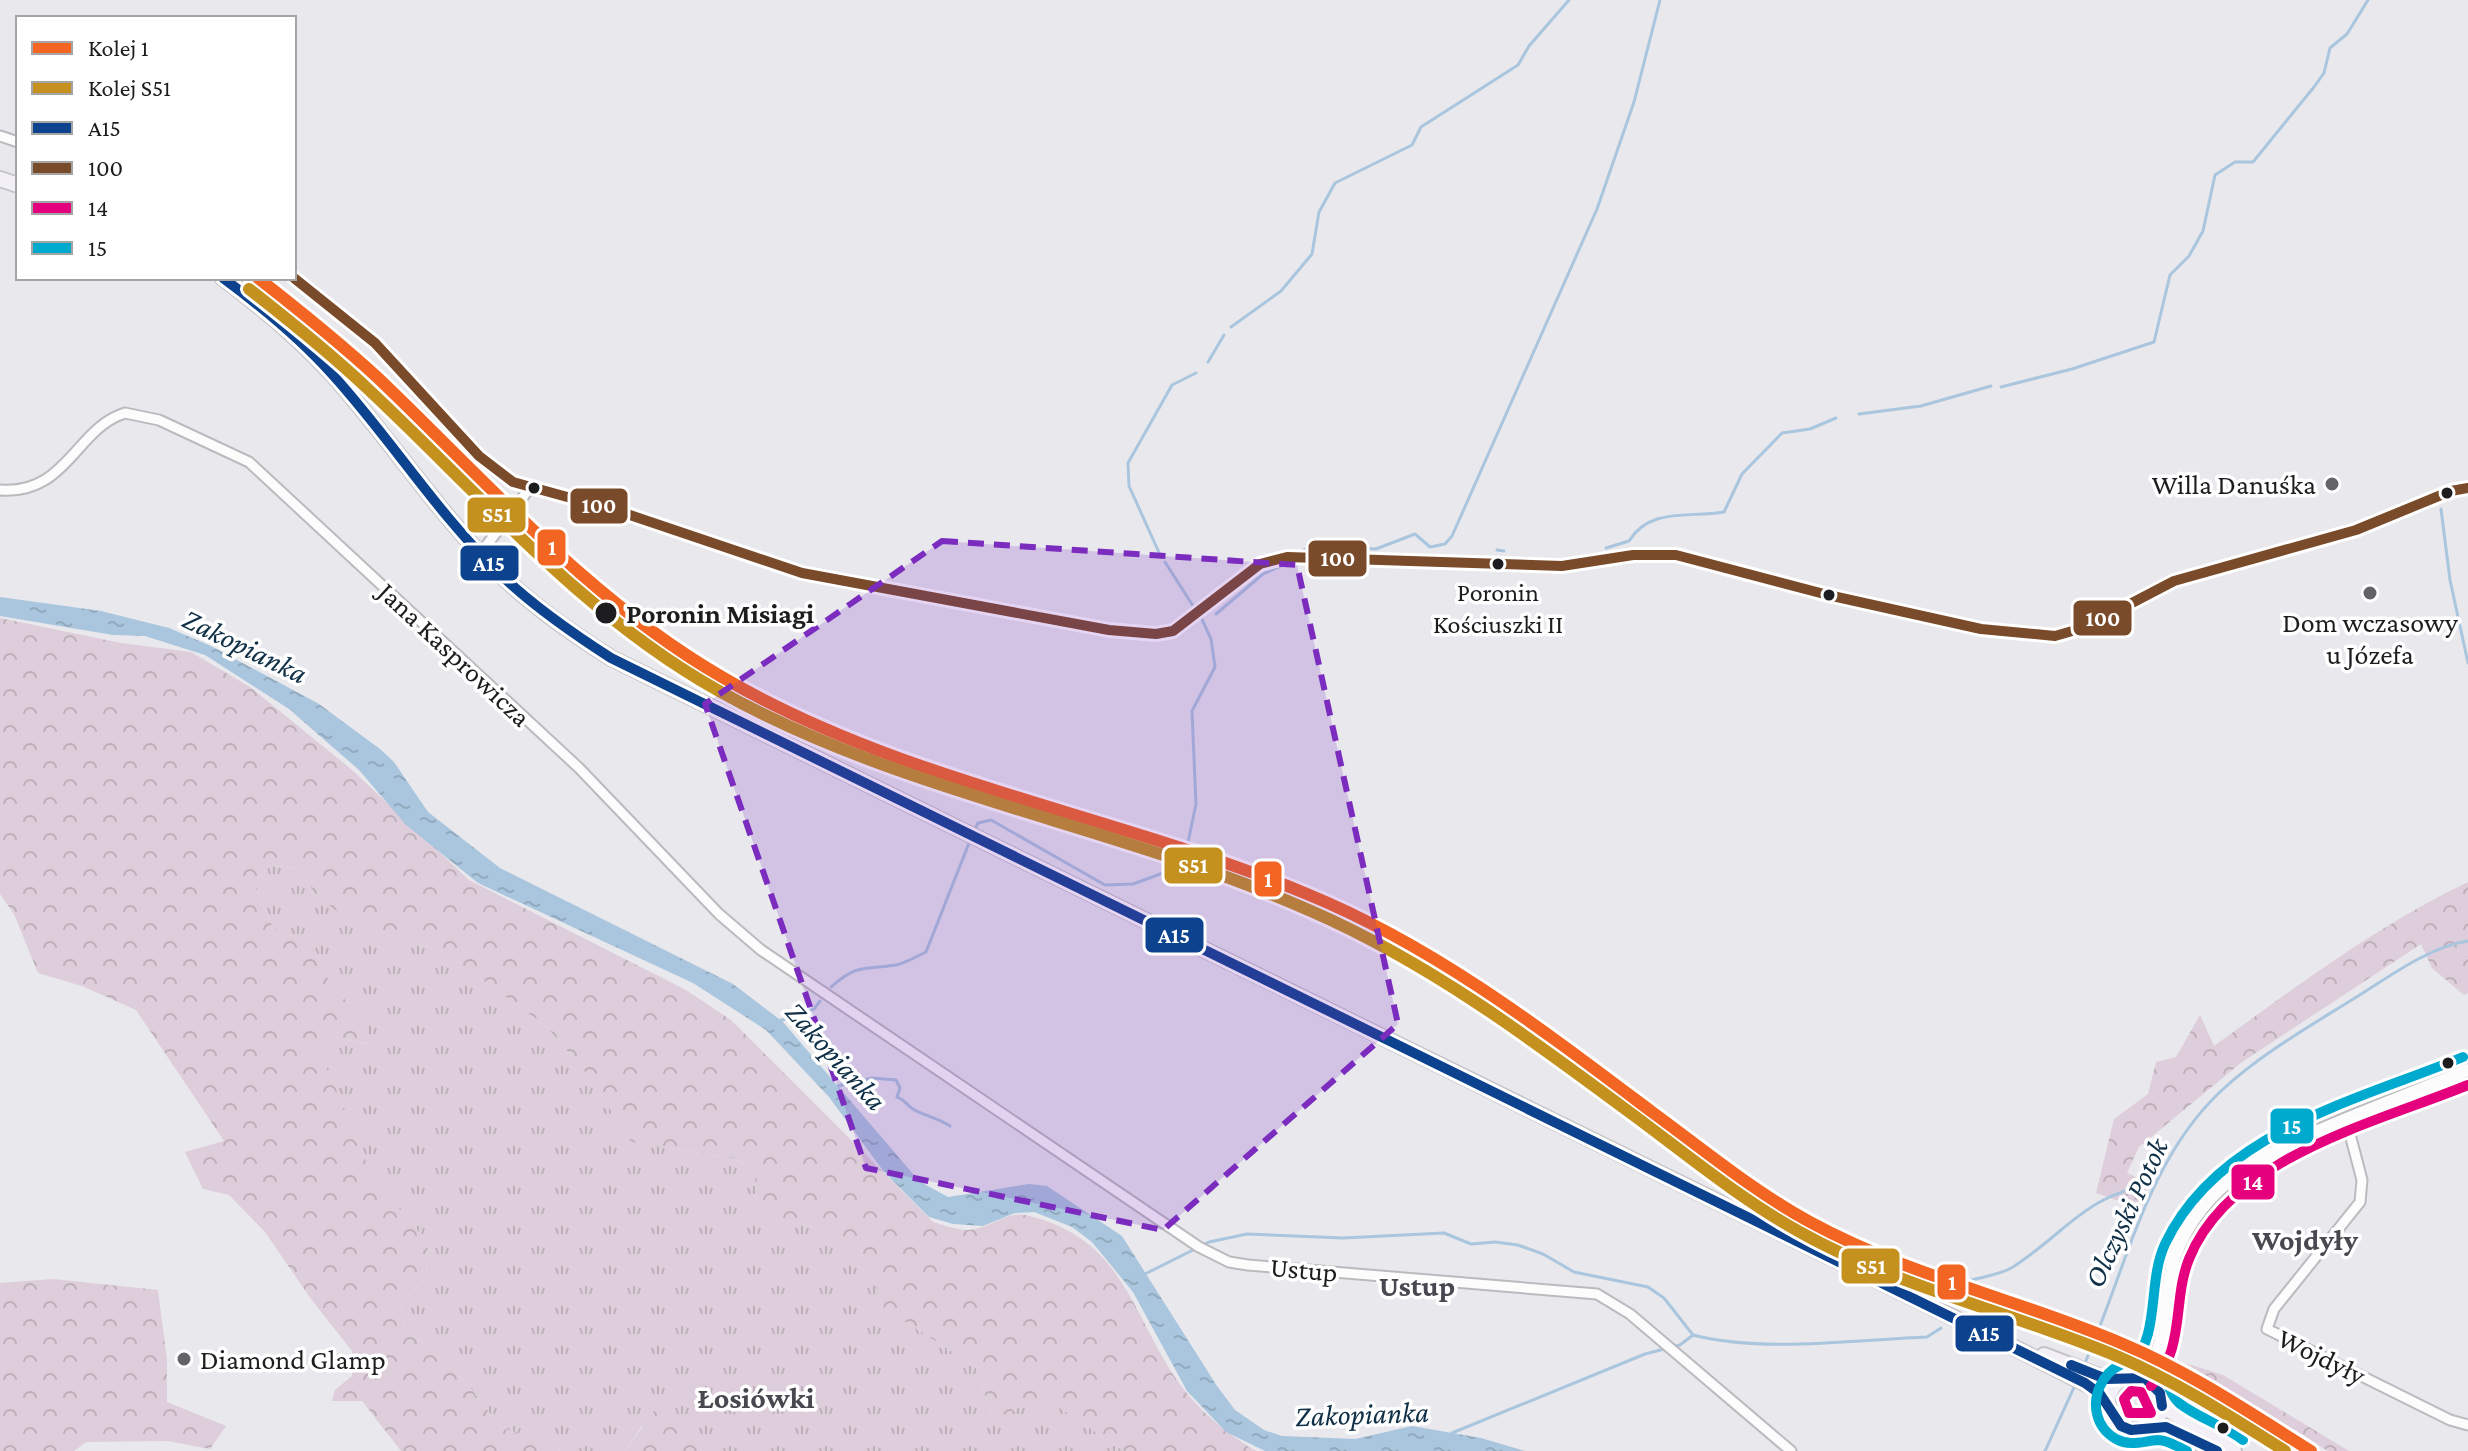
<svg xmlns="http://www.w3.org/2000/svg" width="2468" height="1451" font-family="'Crimson Pro',serif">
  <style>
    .grass { fill: url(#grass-tufts) }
    .forest { fill: url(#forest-crowns) }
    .water { fill: url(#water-ripples) }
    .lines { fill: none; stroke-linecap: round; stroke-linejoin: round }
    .stream { stroke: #aac6de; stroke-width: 3 }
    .street-casing { stroke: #bbbbbf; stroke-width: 13 }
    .secondary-casing { stroke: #bbbbbf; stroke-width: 16 }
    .primary-casing { stroke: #c5c5c8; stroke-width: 18 }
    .street { stroke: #fcfcfc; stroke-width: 9 }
    .secondary { stroke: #fcfcfc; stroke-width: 12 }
    .primary { stroke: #f3eff6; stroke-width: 14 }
    .bus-1-casing { stroke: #fff; stroke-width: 16 }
    .bus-2-casing { stroke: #fff; stroke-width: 16 }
    .bus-3-casing { stroke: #fff; stroke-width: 16 }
    .bus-4-casing { stroke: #fff; stroke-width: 16 }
    .bus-1 { stroke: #0d438e; stroke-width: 10 }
    .bus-2 { stroke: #7a4b2a; stroke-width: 10 }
    .bus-3 { stroke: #e5007d; stroke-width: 10 }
    .bus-4 { stroke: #00a9ce; stroke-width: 10 }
    .rail-1-casing { stroke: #fff; stroke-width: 18 }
    .rail-2-casing { stroke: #fff; stroke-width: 18 }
    .rail-1 { stroke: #f26522; stroke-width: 12 }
    .rail-2 { stroke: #c4911f; stroke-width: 12 }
    .marked { fill: #7b2cbf; fill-opacity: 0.2; stroke: #7b2cbf; stroke-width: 6; stroke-dasharray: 16 10; stroke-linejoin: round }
    .poi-dot { fill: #646468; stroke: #fff; stroke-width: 3 }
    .bus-dot { fill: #1d1d20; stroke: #fff; stroke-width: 3 }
    .labels { text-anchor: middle; stroke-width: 7; stroke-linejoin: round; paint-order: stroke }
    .bus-label { font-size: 26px; fill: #1d1d20; stroke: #fff }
    .poi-label { font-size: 28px; fill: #1d1d20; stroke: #fff; text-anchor: end }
    .stop-label { font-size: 28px; font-weight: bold; fill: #1d1d20; stroke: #fff; text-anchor: start }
    .street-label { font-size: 28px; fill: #1d1d20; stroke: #fff }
    .water-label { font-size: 30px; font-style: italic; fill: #0f3046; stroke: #fff }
    .neighbourhood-label { font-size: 30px; font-weight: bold; fill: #494850; stroke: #fff }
    .line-badge { stroke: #fff; stroke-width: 3 }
    .badge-label { font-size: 22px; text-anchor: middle; font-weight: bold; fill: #fff }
  </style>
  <defs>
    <pattern id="grass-tufts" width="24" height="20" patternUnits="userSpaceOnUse" patternTransform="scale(2)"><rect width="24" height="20" fill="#decdda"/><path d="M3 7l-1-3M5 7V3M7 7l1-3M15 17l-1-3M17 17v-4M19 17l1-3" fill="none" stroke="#beb0bb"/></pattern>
    <pattern id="forest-crowns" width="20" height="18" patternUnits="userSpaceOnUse" patternTransform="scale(2)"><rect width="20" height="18" fill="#decdda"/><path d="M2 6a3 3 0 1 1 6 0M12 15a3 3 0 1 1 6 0" fill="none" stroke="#beb0bb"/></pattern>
    <pattern id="water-ripples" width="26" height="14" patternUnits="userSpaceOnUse" patternTransform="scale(2)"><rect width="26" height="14" fill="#aac6de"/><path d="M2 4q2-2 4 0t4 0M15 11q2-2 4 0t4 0" fill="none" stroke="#92aabe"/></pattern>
  </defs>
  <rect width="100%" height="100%" fill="#e8e8ed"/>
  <polygon class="grass" points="270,866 297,868 316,895 385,934 439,949 546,1026 592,1080 631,1142 731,1158 754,1168 757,1202 771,1218 815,1227 858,1244 884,1308 976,1367 993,1420 1033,1401 1060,1408 1124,1451 704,1451 680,1421 642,1426 625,1451 560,1451 534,1438 501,1428 466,1382 405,1328 401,1303 426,1278 428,1243 373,1178 333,1081 310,1039 336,1037 369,1044 361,1012 333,990 313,945 273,928 253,883"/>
  <g class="forest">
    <path d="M0,618L121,643L191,652L250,687L351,769L469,880L686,990L731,1020L933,1222C943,1225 957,1230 968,1230C987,1230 1008,1211 1026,1215C1117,1237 1127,1299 1169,1368C1191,1404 1221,1430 1256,1451H1124L1060,1408L1033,1401L993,1420L976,1367L884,1308L858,1244L815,1227L771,1218L757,1202L754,1168L732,1158L631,1142L592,1080L546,1026L439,949L385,934L338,912L316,895L297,868L270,866L253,883L273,928L313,945L333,990L361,1012L370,1044L336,1037L311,1040L333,1081L373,1178L428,1243L426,1278L401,1303L405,1328L466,1382L501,1428L534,1438L560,1451H401L362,1401H332L335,1390L352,1376V1351L311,1299L265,1232L229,1195L203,1189L185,1152L224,1141L136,1010L82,986L38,973L14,914L0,894Z"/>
    <path d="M2468,882V993L2464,995L2432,968L2421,944L2242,1062L2139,1147L2127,1173L2149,1183L2139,1208L2096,1193L2114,1119L2148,1094L2156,1062L2176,1057L2200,1015L2214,1046C2296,987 2376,926 2468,882Z"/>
    <polygon points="53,1279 158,1290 167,1360 167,1402 226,1426 210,1449 167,1441 86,1442 74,1451 0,1451 0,1283"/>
    <polygon points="2185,1363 2223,1375 2349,1451 2328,1451"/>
    <polygon points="654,1411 680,1421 704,1451 625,1451"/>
    <polygon points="2242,1414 2304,1451 2268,1451 2237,1429"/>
  </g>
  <polygon class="water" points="0,597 101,611 169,628 211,646 319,704 380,749 394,762 428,812 500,868 733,984 783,1022 919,1181 948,1197 1029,1184 1047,1186 1122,1236 1217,1386 1235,1410 1264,1430 1282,1436 1355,1439 1412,1426 1481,1438 1525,1451 1265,1451 1226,1432 1187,1391 1133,1292 1092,1242 1072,1227 1034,1212 1015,1213 983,1226 953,1224 929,1217 884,1172 829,1097 766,1030 693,983 478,883 406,825 359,770 289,709 205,655 145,636 113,635 0,616"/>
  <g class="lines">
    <g class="stream">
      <polyline points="1231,327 1281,291 1312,254 1319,212 1335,183 1412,145 1421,127 1518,65 1529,46 1569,0"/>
      <polyline points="1208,362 1224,335"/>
      <polyline points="2001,387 2072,369 2154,342 2170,275 2189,256 2203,231 2215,175 2235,162 2253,162 2314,87 2324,73 2330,48 2347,34 2368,0"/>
      <polyline points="1859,414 1921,406 1991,386"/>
      <polyline points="2441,509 2450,580 2468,663"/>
      <path d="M1606,548L1629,541C1650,507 1689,518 1724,512L1742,474L1782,433L1810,429L1836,418"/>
      <polyline points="1497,550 1504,551"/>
      <polyline points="1300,552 1311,546 1376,549 1415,534 1430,547 1445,544 1452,536 1597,209 1634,102 1660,0"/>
      <polyline points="1161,557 1129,486 1128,463 1172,385 1196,373"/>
      <polyline points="1165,562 1195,609"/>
      <polyline points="1216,614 1263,574 1283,565"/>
      <polyline points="974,831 978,823 991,820 1105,885 1133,884 1174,869 1184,853"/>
      <polyline points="1187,847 1196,804 1192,711 1215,667 1211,639 1200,615"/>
      <path d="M831,987C858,963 864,970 896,965C906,963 917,956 926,952L971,838"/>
      <polyline points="779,1021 814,1009 820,1001"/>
      <path d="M834,1087L872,1078L896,1080L900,1088L897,1097C906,1100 906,1105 913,1109C922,1115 938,1118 950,1126"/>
      <polyline points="1143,1275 1209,1242 1247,1234 1343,1238 1444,1233 1471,1244 1495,1242 1518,1245 1543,1254 1574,1272 1648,1287 1664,1298 1693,1335"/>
      <path d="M1965,1282C1980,1277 2000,1275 2013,1267C2068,1231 2085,1195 2156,1183"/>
      <path d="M2084,1365C2125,1274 2145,1162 2221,1091C2260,1055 2305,1029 2350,1001C2385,980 2427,947 2468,941"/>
      <path d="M1452,1433L1645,1354L1680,1345L1693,1335C1763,1353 1855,1340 1927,1337L1941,1328"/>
      <polyline points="2045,1451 2076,1383"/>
    </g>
    <g class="street-casing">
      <g id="street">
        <polyline points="0,136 18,142"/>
        <polyline points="294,278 375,343 479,456 513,482 618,511 802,573 1109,630 1156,634 1173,631 1260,564 1287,557 1562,566 1633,555 1676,555 1828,595 1981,629 2055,636 2086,627 2174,581 2356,530 2451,491 2468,488"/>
        <path d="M0,490C67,495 76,428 125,413L159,420L249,462L579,768L719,914L761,950L1199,1247L1229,1262L1248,1265L1597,1294L1630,1314L1791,1451"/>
        <polyline points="480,554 529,489"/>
        <polyline points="2346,1119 2362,1180 2360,1202 2274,1309 2267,1329 2450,1420 2468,1425"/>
      </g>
    </g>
    <g class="secondary-casing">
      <g id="secondary">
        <polyline points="2156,1359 2160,1393"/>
        <path d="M2141,1376C2170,1355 2163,1290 2175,1256C2204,1178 2272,1150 2344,1120C2385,1103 2427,1087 2468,1070"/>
      </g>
    </g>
    <g class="primary-casing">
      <g id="primary">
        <polyline points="0,179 18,185"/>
        <path d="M223,278C262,307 299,338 332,374C386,434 431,503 487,561C524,600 567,630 611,658L2009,1345L2098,1390L2109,1405"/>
        <polyline points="2044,1355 2106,1379 2119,1380"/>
        <circle cx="2135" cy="1403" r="27"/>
        <polyline points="2162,1406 2234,1451"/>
        <polyline points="2152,1426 2170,1429 2217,1451"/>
      </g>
    </g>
    <use href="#street" class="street"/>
    <use href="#secondary" class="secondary"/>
    <use href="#primary" class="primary"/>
    <g class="bus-1-casing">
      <g id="bus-1">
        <path d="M223,278C262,307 300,338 332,374C391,439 437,513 500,574C533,606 572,633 611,658L2085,1383L2100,1394L2121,1426L2131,1430L2166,1427L2217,1451"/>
        <polyline points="2071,1365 2106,1379 2145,1378 2160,1393 2162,1406"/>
      </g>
    </g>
    <g class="bus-2-casing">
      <polyline id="bus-2" points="294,278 375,343 479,456 513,482 618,511 802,573 1109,630 1156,634 1173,631 1260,564 1287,557 1562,566 1633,555 1676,555 1828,595 1981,629 2055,636 2086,627 2174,581 2356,530 2451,491 2468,488"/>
    </g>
    <g class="bus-3-casing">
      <g id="bus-3">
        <path d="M2151,1386C2186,1349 2172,1301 2189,1259C2230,1157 2375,1123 2468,1085"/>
        <polygon points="2131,1391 2141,1392 2151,1413 2129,1413 2124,1399"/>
      </g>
    </g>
    <g class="bus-4-casing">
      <g id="bus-4">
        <path d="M2131,1366C2161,1334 2147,1283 2165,1244C2218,1132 2356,1101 2463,1057"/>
        <path d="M2187,1451C2178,1447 2168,1440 2158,1440C2143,1441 2131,1447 2116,1439C2074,1415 2104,1346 2151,1365C2169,1372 2166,1392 2179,1403C2198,1418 2223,1425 2243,1440"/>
      </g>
    </g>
    <use href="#bus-1" class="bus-1"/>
    <use href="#bus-2" class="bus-2"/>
    <use href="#bus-3" class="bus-3"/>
    <use href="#bus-4" class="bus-4"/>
    <g class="rail-1-casing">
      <path id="rail-1" d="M258,278C299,310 340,343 378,378C488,483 589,600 722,677C903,783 1115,814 1307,894C1434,946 1543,1030 1652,1112C1704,1150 1753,1191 1810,1222C1909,1276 2020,1300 2123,1344C2190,1372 2250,1413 2311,1451"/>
    </g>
    <g class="rail-2-casing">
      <path id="rail-2" d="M249,289C290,321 330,353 368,389C480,494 583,615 719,691C905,795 1118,825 1311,911C1428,962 1530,1038 1632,1114C1686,1154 1739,1198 1798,1231C1899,1288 2012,1312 2119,1357C2177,1382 2231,1417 2285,1451"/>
    </g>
    <use href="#rail-1" class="rail-1"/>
    <use href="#rail-2" class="rail-2"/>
  </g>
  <path class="marked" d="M942,541L1297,565L1398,1024L1163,1230L866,1168L705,704Z"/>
  <g class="poi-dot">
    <circle cx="2332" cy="484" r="8"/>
    <circle cx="2370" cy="593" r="8"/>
    <circle cx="184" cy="1359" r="8"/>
  </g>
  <g class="bus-dot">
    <circle cx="534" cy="488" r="7"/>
    <circle cx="2447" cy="493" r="7"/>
    <circle cx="1498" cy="564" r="7"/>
    <circle cx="1829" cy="595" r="7"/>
    <circle cx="606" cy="613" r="12"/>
    <circle cx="2448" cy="1063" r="7"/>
    <circle cx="2223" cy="1428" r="7"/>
  </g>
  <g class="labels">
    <g class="bus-label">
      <text x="1498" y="601">Poronin<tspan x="1498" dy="32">Kościuszki II</tspan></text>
    </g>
    <g class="poi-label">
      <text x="2316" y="494">Willa Danuśka</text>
      <text x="2370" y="632" text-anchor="middle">Dom wczasowy<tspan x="2370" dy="32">u Józefa</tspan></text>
      <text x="200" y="1369" text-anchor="start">Diamond Glamp</text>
    </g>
    <g class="stop-label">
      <text x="626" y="623">Poronin Misiagi</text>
    </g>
    <g class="street-label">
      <text transform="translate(455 654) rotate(43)" y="10">Jana Kasprowicza</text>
      <text transform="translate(1304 1269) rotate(5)" y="10">Ustup</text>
      <text transform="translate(2322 1356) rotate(26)" y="10">Wojdyły</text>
    </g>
    <g class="water-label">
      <text transform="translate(245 646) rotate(26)" y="10">Zakopianka</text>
      <text transform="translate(836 1056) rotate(48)" y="10">Zakopianka</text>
      <text transform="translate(2126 1213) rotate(-65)" y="10">Olczyski Potok</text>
      <text transform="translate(1362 1414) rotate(-2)" y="10">Zakopianka</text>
    </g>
    <g class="neighbourhood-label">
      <text x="2305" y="1250">Wojdyły</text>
      <text x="1417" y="1296">Ustup</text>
      <text x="756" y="1408">Łosiówki</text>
    </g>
  </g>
  <g class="line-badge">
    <rect x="569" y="487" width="60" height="38" rx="8" fill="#7a4b2a"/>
    <rect x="466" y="496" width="61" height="38" rx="8" fill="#c4911f"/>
    <rect x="536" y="528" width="31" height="39" rx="8" fill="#f26522"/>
    <rect x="1307" y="539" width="61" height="39" rx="8" fill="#7a4b2a"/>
    <rect x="459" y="544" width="61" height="38" rx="8" fill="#0d438e"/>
    <rect x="2072" y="599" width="61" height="38" rx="8" fill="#7a4b2a"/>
    <rect x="1163" y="846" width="61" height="39" rx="8" fill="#c4911f"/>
    <rect x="1253" y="860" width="30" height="38" rx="8" fill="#f26522"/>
    <rect x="1144" y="916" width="61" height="38" rx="8" fill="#0d438e"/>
    <rect x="2269" y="1107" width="46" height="38" rx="8" fill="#00a9ce"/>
    <rect x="2230" y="1163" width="46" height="38" rx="8" fill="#e5007d"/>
    <rect x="1840" y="1247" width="61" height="38" rx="8" fill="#c4911f"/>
    <rect x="1936" y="1263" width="31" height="38" rx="8" fill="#f26522"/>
    <rect x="1954" y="1314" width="61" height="39" rx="8" fill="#0d438e"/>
  </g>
  <g class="badge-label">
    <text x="599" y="513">100</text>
    <text x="497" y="522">S51</text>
    <text x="552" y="555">1</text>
    <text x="1338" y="566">100</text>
    <text x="489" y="571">A15</text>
    <text x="2103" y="626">100</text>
    <text x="1193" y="873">S51</text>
    <text x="1268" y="887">1</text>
    <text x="1174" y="943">A15</text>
    <text x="2292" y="1134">15</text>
    <text x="2253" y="1190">14</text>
    <text x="1871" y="1274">S51</text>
    <text x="1952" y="1290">1</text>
    <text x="1984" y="1341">A15</text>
  </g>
  <rect x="16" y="16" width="280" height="264" fill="#ffffff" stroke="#a5a5a6" stroke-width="2"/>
  <rect x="32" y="42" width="40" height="12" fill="#f26522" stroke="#a5a5a6" stroke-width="2"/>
  <text x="88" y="56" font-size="24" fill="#1d1d20">Kolej 1</text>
  <rect x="32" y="82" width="40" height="12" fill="#c4911f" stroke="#a5a5a6" stroke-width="2"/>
  <text x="88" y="96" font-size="24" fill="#1d1d20">Kolej S51</text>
  <rect x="32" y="122" width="40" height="12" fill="#0d438e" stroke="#a5a5a6" stroke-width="2"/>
  <text x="88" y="136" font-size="24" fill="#1d1d20">A15</text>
  <rect x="32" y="162" width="40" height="12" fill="#7a4b2a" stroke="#a5a5a6" stroke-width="2"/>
  <text x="88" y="176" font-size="24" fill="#1d1d20">100</text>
  <rect x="32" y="202" width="40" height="12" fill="#e5007d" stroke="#a5a5a6" stroke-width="2"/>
  <text x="88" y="216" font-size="24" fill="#1d1d20">14</text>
  <rect x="32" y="242" width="40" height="12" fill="#00a9ce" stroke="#a5a5a6" stroke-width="2"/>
  <text x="88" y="256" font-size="24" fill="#1d1d20">15</text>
</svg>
